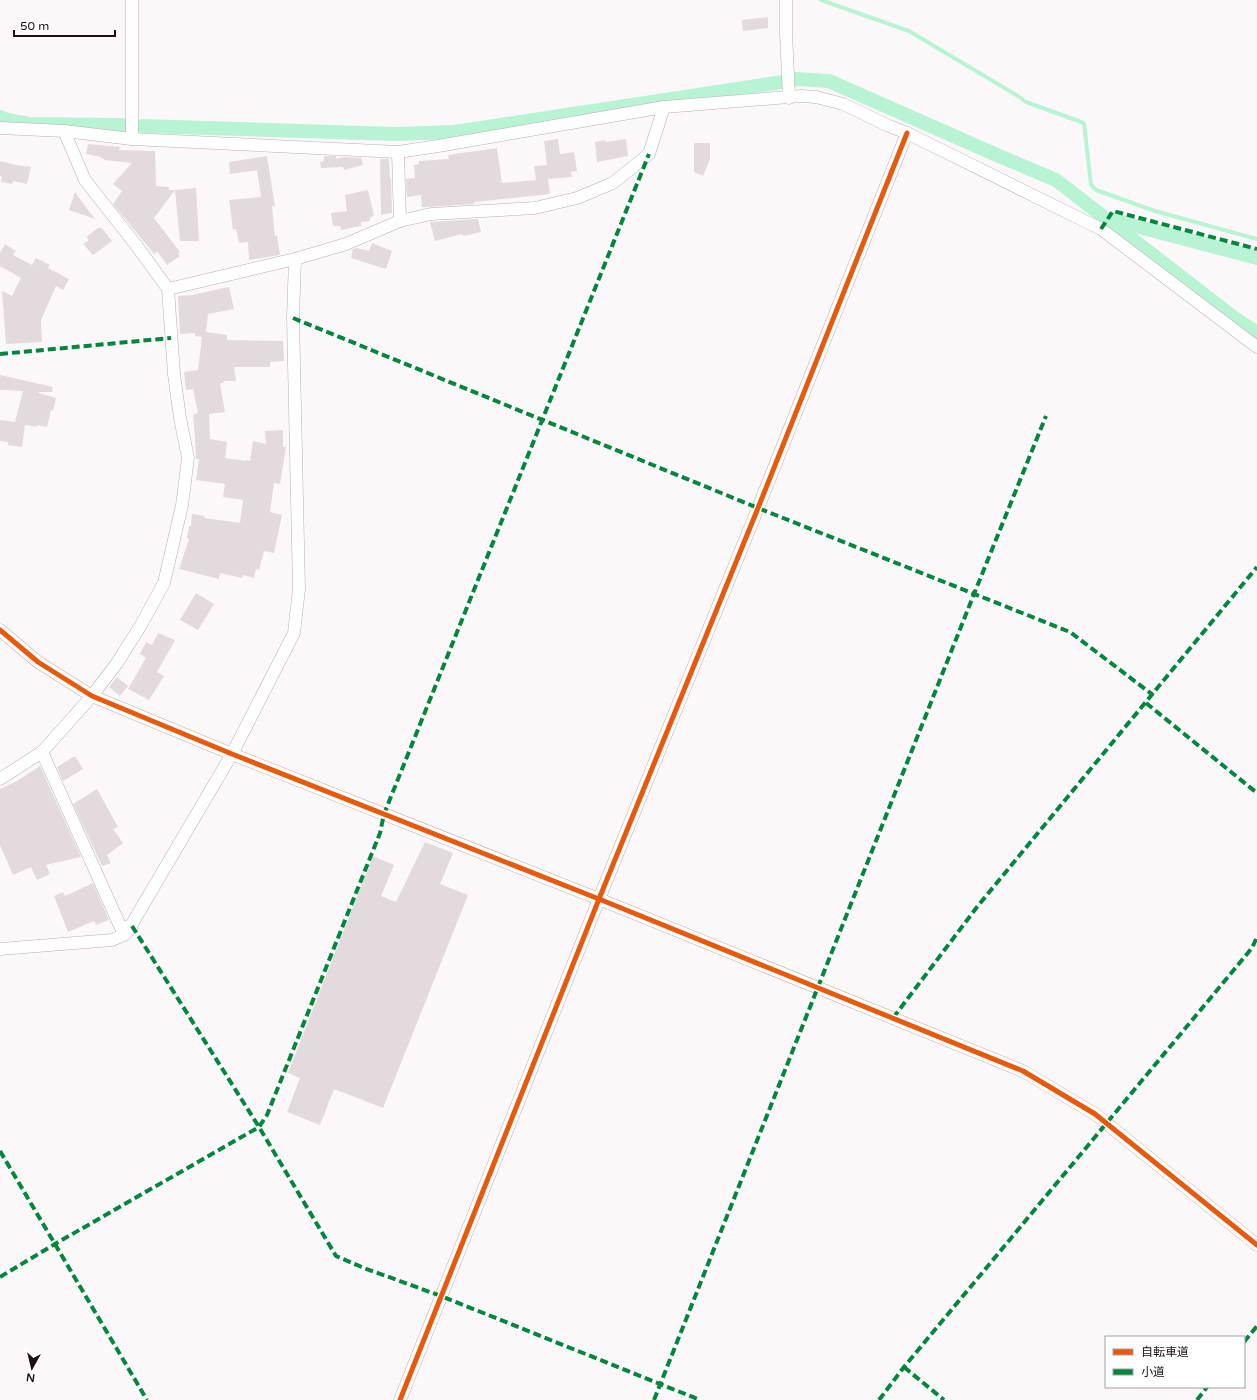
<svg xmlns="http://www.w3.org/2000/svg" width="1257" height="1400" font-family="'Varela Round','Noto Sans JP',sans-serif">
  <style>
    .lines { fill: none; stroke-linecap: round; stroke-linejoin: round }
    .stream { stroke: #b8f4d3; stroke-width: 4 }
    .canal { stroke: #b8f4d3; stroke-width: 14 }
    .building { fill: #e3dadd }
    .minor-casing { stroke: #b8afb3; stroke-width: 13 }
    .minor { stroke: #fffefe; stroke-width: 12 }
    .quiet { stroke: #00873e; stroke-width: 4; stroke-dasharray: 8 4; stroke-linecap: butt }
    .cycleway-casing { stroke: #fff; stroke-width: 8 }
    .cycleway { stroke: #e8590c; stroke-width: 5 }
  </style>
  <rect width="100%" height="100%" fill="#fcf8fa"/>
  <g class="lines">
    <polyline class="stream" points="821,0 909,31 1018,96 1026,102 1084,123 1091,185 1096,190 1155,211 1257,239"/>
    <g class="canal">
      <polyline points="0,117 7,120 29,124 122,125"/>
      <polyline points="143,126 396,134 454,132 776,83 796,79 829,81 999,156 1056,180 1233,317 1257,333"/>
      <polyline points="1109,219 1257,258"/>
    </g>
  </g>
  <g class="building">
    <polygon points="768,17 768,28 743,31 742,20"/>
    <polygon points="558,139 560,154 574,152 577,171 571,172 572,177 548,179 550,194 474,202 474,204 427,207 422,207 421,195 407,197 406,179 415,178 414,165 419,164 419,161 449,159 448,155 497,148 502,183 536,180 534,166 547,165 544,141"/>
    <polygon points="626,139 628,156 597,162 595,142 605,140 605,142"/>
    <polygon points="694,143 710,143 710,159 703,176 694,172"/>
    <polygon points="88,144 120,147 119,150 155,151 156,186 169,187 169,190 175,190 154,218 180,252 178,254 180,256 167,265 157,251 154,254 113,204 122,191 113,184 132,163 104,160 104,159 101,158 101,157 86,154"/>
    <polygon points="267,156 275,206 272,206 275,236 277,235 280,255 249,260 248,242 239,243 236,229 233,230 229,200 261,197 257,170 230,174 229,162"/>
    <polygon points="324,156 336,156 336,159 343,157 361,158 363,165 344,170 343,167 321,168 320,162 324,161"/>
    <polygon points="380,159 389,159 390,179 391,179 392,213 381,215"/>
    <polygon points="0,161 16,165 31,167 27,184 13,181 12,184 1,182 2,177 0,176"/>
    <polygon points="196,188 199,241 180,241 175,190"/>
    <polygon points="368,190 374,216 370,217 370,221 361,222 361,226 341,230 340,226 333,226 331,213 347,211 345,195"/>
    <polygon points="75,192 85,206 95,219 69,210"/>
    <polygon points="478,219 481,232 463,236 462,234 435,241 430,222"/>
    <polygon points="98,228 102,228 112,241 93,255 83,244 89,240 86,237"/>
    <polygon points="372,243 392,251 386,269 351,258 353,249 357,248 369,251"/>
    <polygon points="5,244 16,251 13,255 32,265 36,258 50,265 48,268 69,279 63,290 56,286 41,320 42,342 6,344 2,291 12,296 21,278 0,266 0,253"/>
    <polygon points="229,287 234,309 208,314 206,332 227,335 227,340 283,341 284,361 270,362 270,367 234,367 236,381 223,381 224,383 220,383 225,412 209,414 210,439 227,442 225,458 246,461 246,460 250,461 253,441 266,444 265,431 283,430 283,447 286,447 280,484 274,483 270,512 282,515 274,553 264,551 259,570 256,569 254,578 243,575 242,578 220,573 219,579 179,569 189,539 187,538 189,526 191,526 192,514 205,516 204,518 240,523 243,500 223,497 225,484 196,480 199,459 196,459 195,437 193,415 198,413 193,389 186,390 184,372 198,370 202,337 195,336 195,333 180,334 178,296 192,295"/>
    <polygon points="0,375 53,387 52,392 39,392 38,393 56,398 53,411 51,410 47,427 37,425 37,427 25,425 22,447 8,445 8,442 0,441 0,420 15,422 23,391 0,390"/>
    <polygon points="196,593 214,604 198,630 180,620"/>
    <polygon points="158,633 175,640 157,672 164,676 149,700 128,689 146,658 140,654 146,642 152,645"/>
    <polygon points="117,677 128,686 120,696 109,687"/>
    <polygon points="75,756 83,769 63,781 57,767"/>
    <polygon points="40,766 81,857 46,865 50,874 37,880 31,867 13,875 0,845 0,789 17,781"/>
    <polygon points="97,789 118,827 113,829 123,843 107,855 111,863 102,866 73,804"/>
    <polygon points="425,842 453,853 440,884 468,895 383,1108 334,1089 320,1125 287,1112 300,1078 288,1073 373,856 394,865 381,896 396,902"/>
    <polygon points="93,883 109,920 96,925 94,921 68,932 54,896 63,892 65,896"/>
  </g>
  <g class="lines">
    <g class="minor-casing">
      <g id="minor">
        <polyline points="786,0 786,33 789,98"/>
        <polyline points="0,128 64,131 132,139 398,152 438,146 664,107 801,96 816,97 843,104 889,126 907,133 1101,229 1257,347"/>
        <polyline points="132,139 132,0"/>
        <polyline points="398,152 400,221"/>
        <polyline points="168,289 295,259 346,244 400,221 431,214 535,208 577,198 613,183 649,154 664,107"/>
        <polyline points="0,630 38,662 92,696 232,754 599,899 1023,1071 1095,1114 1257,1245"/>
        <polyline points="42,752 121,928 132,926"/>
        <polyline points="0,779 42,752 92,696 117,663 141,625 164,583 182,505 188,458 180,418 174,374 168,289 136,245 85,180 64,131"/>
        <polyline points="0,949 112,940 126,934 232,754 294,633 299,589 293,318 295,259"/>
        <polyline points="400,1400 599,899 758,508 907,133"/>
      </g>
    </g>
    <use href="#minor" class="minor"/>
    <g class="quiet">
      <polyline points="1101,229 1113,211 1257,249"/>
      <polyline points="293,318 758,508 1070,632 1153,695"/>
      <polyline points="0,354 171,338"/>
      <polyline points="1146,703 1257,793"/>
      <polyline points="132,926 259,1127 336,1256 364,1268 441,1296 700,1400"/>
      <polyline points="893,1018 977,907 1257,567"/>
      <polyline points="0,1151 147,1400"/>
      <polyline points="0,1277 55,1244 259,1127 267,1115 380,833 384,814 649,154"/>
      <polyline points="1244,1342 1257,1326"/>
      <polyline points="904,1367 944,1400"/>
      <polyline points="654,1400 974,594 1046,416"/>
      <polyline points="879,1400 904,1367 1252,948 1257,937"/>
      <polyline points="1197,1400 1207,1387"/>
    </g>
    <g class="cycleway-casing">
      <g id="cycleway">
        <polyline points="0,630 38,662 92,696 232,754 599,899 1023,1071 1095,1114 1257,1245"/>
        <polyline points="400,1400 599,899 758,508 907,133"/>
      </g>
    </g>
    <use href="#cycleway" class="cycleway"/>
  </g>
  <rect x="1105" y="1336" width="140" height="52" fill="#ffffff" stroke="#a49fa1"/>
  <rect x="1113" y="1349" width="20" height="6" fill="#e8590c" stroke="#a49fa1"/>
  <text x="1141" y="1356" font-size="12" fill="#1c1014">自転車道</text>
  <rect x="1113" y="1369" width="20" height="6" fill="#00873e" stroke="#a49fa1"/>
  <text x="1141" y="1376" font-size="12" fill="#1c1014">小道</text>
  <g transform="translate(32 1368) rotate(188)" stroke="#ffffff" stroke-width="3" paint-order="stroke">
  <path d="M0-3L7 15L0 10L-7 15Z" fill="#1c1014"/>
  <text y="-6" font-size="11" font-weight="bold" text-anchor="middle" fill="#1c1014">N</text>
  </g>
  <path d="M14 30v6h101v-6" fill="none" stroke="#1c1014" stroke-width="2"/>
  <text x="20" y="30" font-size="12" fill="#1c1014" stroke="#ffffff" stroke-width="3" paint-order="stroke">50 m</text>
</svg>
